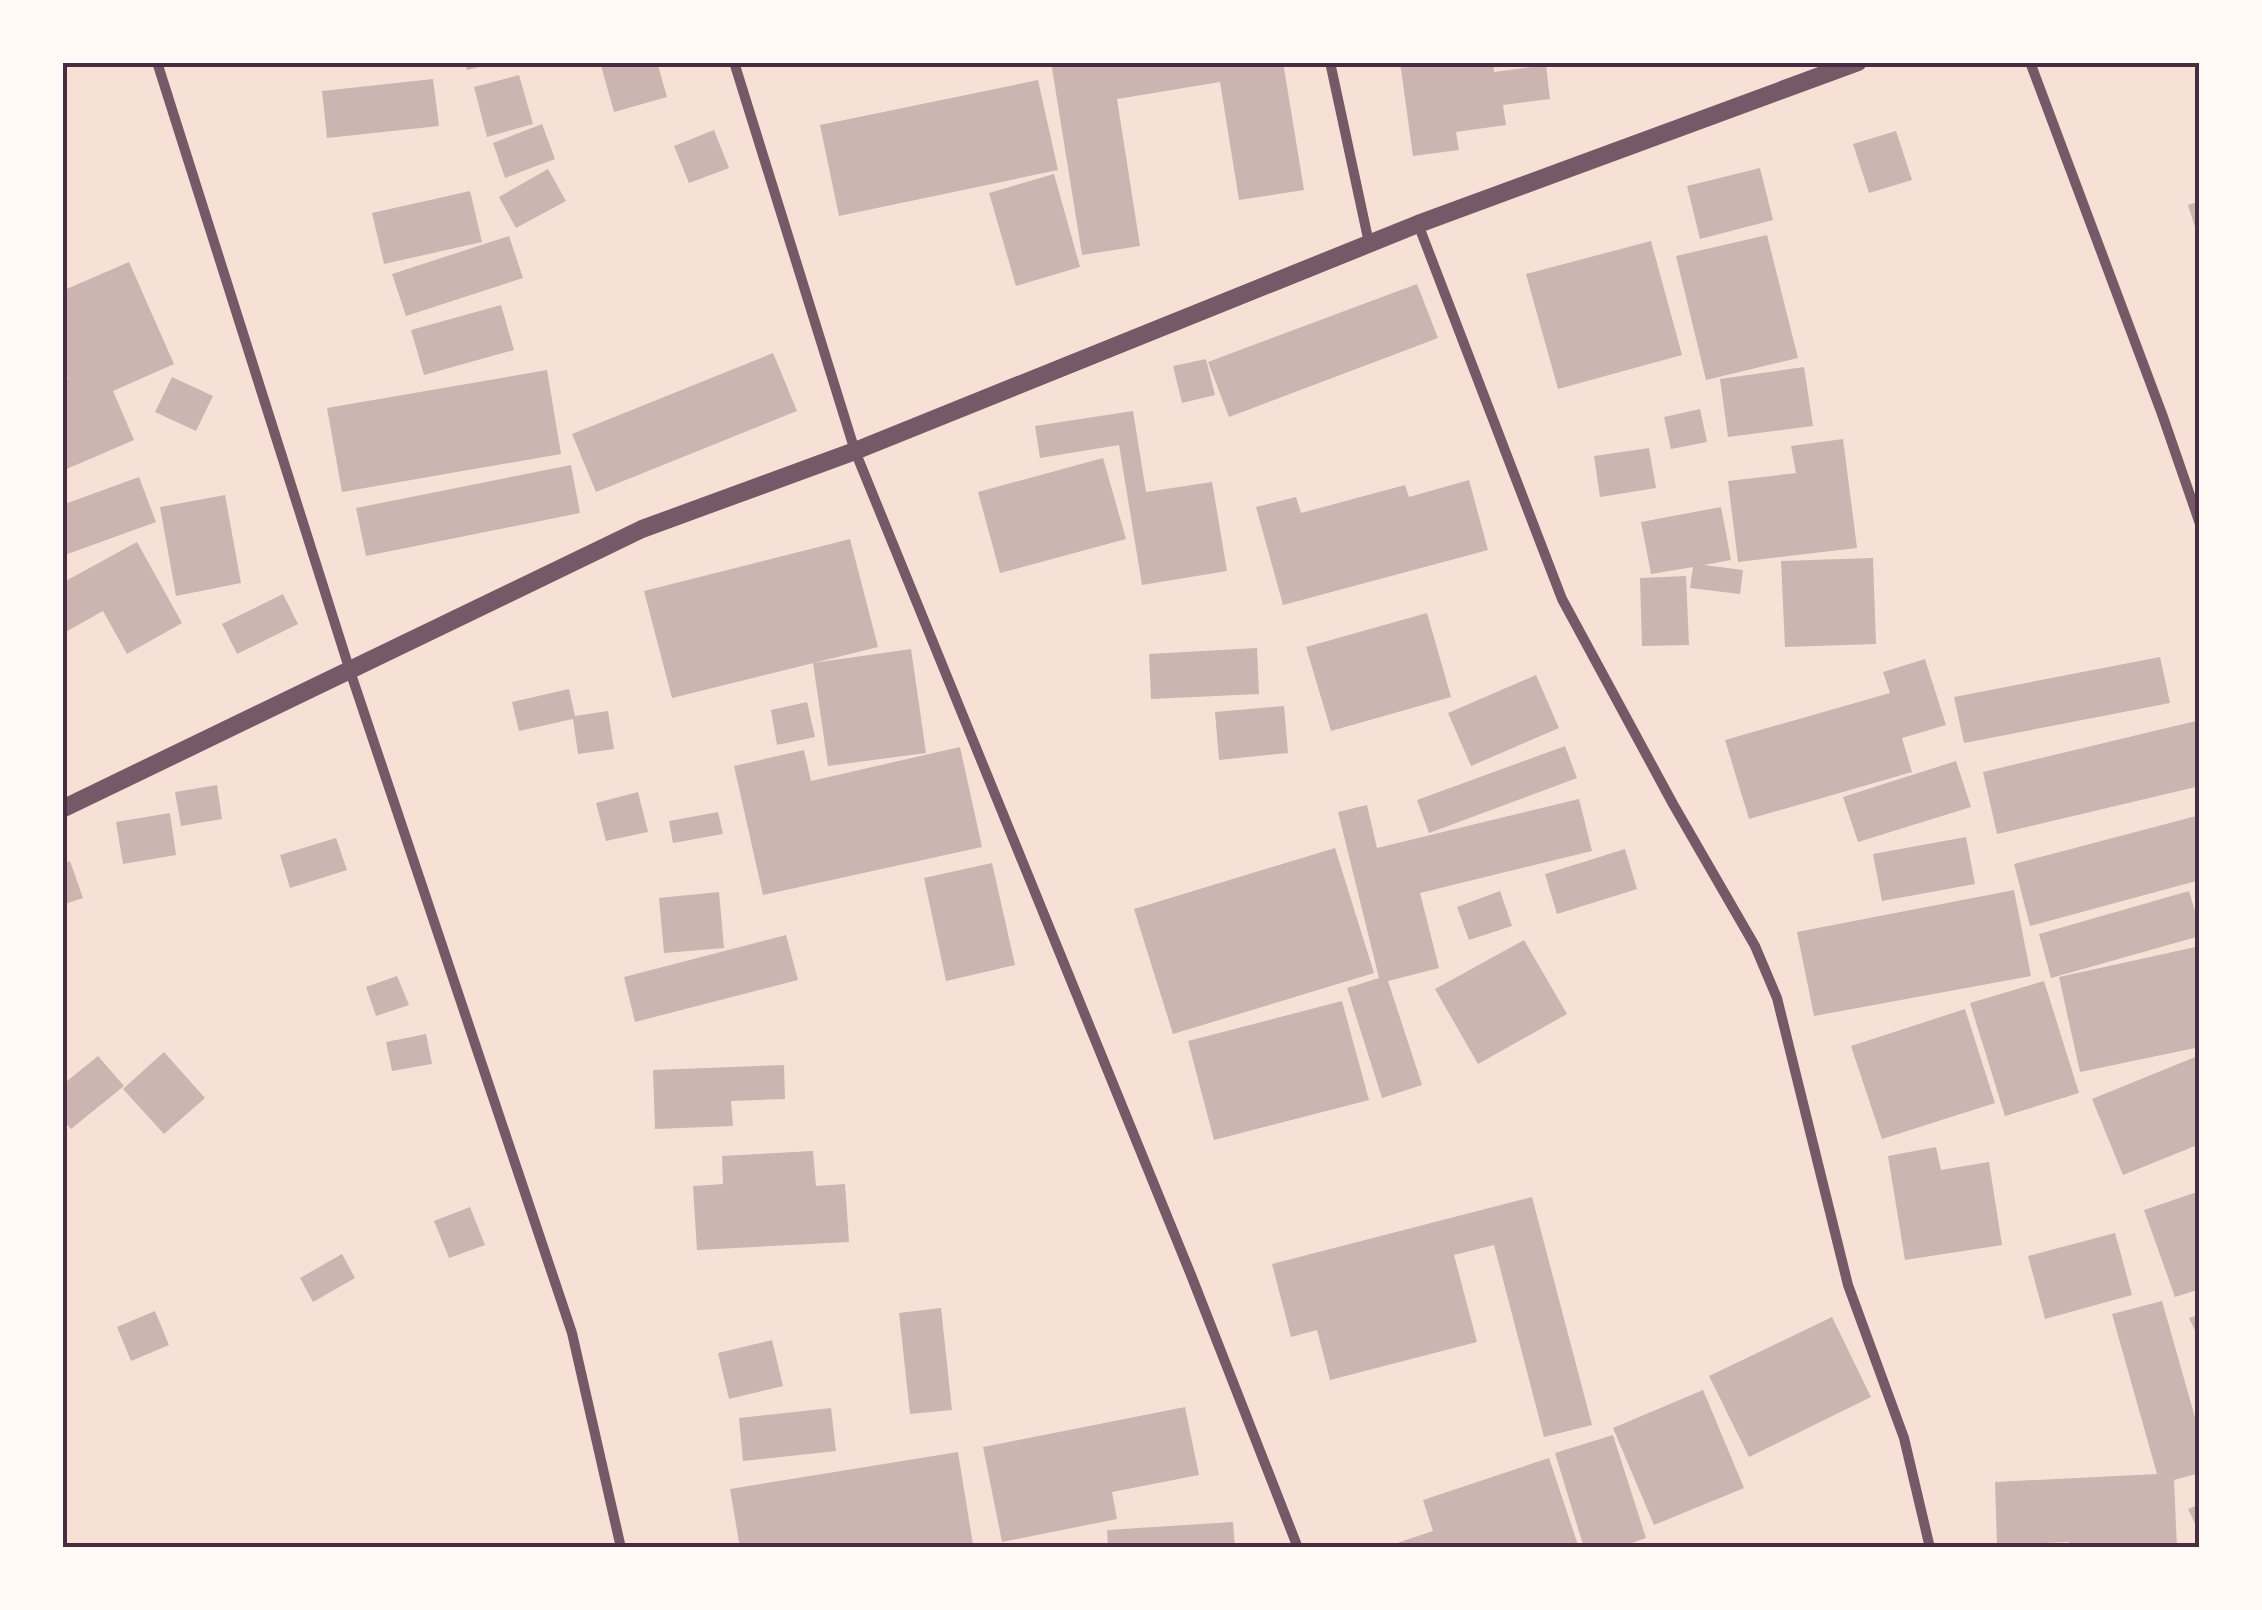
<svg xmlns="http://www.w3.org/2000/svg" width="2262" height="1610" font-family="Quicksand,sans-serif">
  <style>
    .building { fill: #ccb4b1 }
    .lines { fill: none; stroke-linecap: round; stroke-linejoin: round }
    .minor { stroke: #755966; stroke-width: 10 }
    .tertiary { stroke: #755966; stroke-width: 18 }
    .neatline { fill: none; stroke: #4a2c40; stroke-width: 4 }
  </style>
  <rect width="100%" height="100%" fill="#f7e1d7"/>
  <g class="building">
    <polygon points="465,62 491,62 491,64 467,70"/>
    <polygon points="600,62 657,62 667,97 614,112"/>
    <polygon points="1051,62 1283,62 1304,190 1239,200 1220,82 1117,99 1140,246 1082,255"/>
    <polygon points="1400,62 1493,62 1494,72 1546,65 1550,99 1503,105 1506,125 1456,132 1459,150 1413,156"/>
    <polygon points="519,75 533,124 487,137 474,87"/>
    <polygon points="433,79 439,126 327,138 322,91"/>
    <polygon points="1038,80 1058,170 839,216 820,125"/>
    <polygon points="542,124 555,159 505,178 493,143"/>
    <polygon points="714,130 729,168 689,183 674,146"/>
    <polygon points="1896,131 1912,180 1869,193 1853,144"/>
    <polygon points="1760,168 1773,220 1700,239 1687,186"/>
    <polygon points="548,169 566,201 516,228 499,197"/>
    <polygon points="1054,174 1080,267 1016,286 989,193"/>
    <polygon points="470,191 482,242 384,264 372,213"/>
    <polygon points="2200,201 2200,239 2199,240 2188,205"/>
    <polygon points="1767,235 1798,358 1706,380 1676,256"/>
    <polygon points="509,236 523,278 406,316 392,274"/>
    <polygon points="1651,241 1682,355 1558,389 1526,274"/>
    <polygon points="129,262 174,364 113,391 134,440 62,471 62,436 65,435 62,428 62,382 68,379 62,367 62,291"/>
    <polygon points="1417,284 1438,338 1229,417 1208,362"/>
    <polygon points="501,305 514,350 424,375 411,330"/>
    <polygon points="773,353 797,411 596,492 572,434"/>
    <polygon points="1206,359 1215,395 1182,403 1173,366"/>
    <polygon points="1804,367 1813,426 1728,437 1720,379"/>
    <polygon points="547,370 561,454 342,492 327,408"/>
    <polygon points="172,377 213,396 196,431 155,412"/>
    <polygon points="1700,409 1707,442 1671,449 1664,417"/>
    <polygon points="1133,411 1146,492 1212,482 1227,571 1142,585 1119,445 1040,458 1035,426"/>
    <polygon points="1843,439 1857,548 1738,562 1728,481 1796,473 1791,446"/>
    <polygon points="1649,448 1656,488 1600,497 1594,456"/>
    <polygon points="1103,458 1126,539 1000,573 978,492"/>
    <polygon points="571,465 580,513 366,556 356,508"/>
    <polygon points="139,477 156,522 62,556 62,505"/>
    <polygon points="1469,480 1488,550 1283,605 1256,507 1296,497 1301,513 1405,485 1409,497"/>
    <polygon points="225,495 241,583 176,596 160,507"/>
    <polygon points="1721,507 1731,560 1704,565 1743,570 1740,594 1690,588 1693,567 1651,574 1641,522"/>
    <polygon points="850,539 878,647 672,698 644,591"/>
    <polygon points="137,542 182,623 127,654 103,611 62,634 62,583"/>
    <polygon points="1873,558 1876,644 1785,647 1781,561"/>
    <polygon points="1686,576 1689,645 1642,646 1640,578"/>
    <polygon points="283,594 298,624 237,654 222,624"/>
    <polygon points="1427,613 1451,697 1331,731 1306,647"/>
    <polygon points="1257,648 1259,694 1151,699 1149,654"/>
    <polygon points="911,649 926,753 828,766 813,663"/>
    <polygon points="2160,657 2170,703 1964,743 1954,697"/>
    <polygon points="1925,659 1946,725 1902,738 1912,772 1749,819 1725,740 1890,693 1883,672"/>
    <polygon points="1536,675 1559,728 1471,766 1448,713"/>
    <polygon points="569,689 575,716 608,711 614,749 578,754 573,719 519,731 512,702"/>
    <polygon points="807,702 815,737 777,745 771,710"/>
    <polygon points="1284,706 1288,753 1219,760 1215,712"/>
    <polygon points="2200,720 2200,786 1997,834 1983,772"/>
    <polygon points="1565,746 1577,778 1429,833 1417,800"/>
    <polygon points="960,747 982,847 763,895 734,766 804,750 811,781"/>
    <polygon points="1956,761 1971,807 1858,842 1843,797"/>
    <polygon points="217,785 222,819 181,826 175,792"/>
    <polygon points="638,792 648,832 606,841 596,803"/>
    <polygon points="1579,799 1592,851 1420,893 1439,968 1388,981 1422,1085 1382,1098 1347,988 1379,978 1338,812 1367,805 1377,848"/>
    <polygon points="718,812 723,834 673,843 669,821"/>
    <polygon points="170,813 176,855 123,864 116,822"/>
    <polygon points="2200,815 2200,880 2030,926 2014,864"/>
    <polygon points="1966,837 1975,884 1882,901 1873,854"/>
    <polygon points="336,838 347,870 290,888 280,855"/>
    <polygon points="1335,848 1374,973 1173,1034 1134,909"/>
    <polygon points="1625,849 1637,889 1557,914 1545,874"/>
    <polygon points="70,861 83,898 62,905 62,864"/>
    <polygon points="992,863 1015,965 946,981 924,878"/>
    <polygon points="2014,890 2031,976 1814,1016 1797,932"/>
    <polygon points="1500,891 1512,926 1469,940 1457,907"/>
    <polygon points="2189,891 2200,928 2200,936 2051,978 2039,934"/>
    <polygon points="719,892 724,948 664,953 659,898"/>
    <polygon points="786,935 798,980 635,1022 624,977"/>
    <polygon points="1524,940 1567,1014 1478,1064 1435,989"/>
    <polygon points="2200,946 2200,1047 2080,1072 2059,977"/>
    <polygon points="397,976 409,1005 376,1016 366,987"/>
    <polygon points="2044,981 2079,1093 2005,1116 1970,1003"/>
    <polygon points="1342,1001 1369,1100 1214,1140 1188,1041"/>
    <polygon points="1965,1009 1995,1103 1882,1139 1851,1046"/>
    <polygon points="426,1034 432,1064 392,1071 386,1042"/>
    <polygon points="164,1052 205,1098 164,1134 123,1089"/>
    <polygon points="2200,1055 2200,1144 2123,1175 2092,1099"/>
    <polygon points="98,1056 124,1086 71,1129 62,1119 62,1085"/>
    <polygon points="784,1065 785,1099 731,1101 733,1126 655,1129 653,1070"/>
    <polygon points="1936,1147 1941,1170 1989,1162 2002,1245 1905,1260 1888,1156"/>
    <polygon points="813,1151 816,1186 845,1184 849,1242 697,1250 693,1186 723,1184 722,1156"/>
    <polygon points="2200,1191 2200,1289 2175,1297 2144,1210"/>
    <polygon points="1532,1197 1592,1425 1544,1437 1494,1245 1454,1255 1477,1342 1330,1380 1317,1330 1291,1337 1272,1264"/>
    <polygon points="470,1207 485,1245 449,1258 434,1221"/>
    <polygon points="2115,1233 2132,1295 2045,1319 2028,1256"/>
    <polygon points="342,1254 355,1278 313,1302 300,1278"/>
    <polygon points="2162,1301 2200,1435 2200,1473 2174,1480 2177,1548 2069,1548 2069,1542 1997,1545 1995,1482 2157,1474 2112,1314"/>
    <polygon points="941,1308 952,1410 910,1414 899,1313"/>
    <polygon points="155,1311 169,1345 131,1361 117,1327"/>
    <polygon points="2200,1314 2200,1341 2189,1318"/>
    <polygon points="1832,1317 1871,1397 1749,1457 1709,1376"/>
    <polygon points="772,1340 783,1386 729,1399 718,1353"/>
    <polygon points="1703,1390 1744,1488 1654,1525 1613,1428"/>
    <polygon points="1185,1407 1199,1475 1112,1492 1117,1519 1002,1542 983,1447"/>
    <polygon points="831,1408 836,1451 743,1461 739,1418"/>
    <polygon points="1613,1435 1646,1538 1618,1548 1584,1548 1555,1453"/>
    <polygon points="958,1452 973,1545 954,1548 740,1548 730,1489"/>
    <polygon points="1549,1458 1579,1548 1392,1548 1391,1545 1433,1531 1423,1500"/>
    <polygon points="2200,1504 2200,1534 2188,1509"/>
    <polygon points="1233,1522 1235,1548 1108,1548 1107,1530"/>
  </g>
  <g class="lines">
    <g class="minor">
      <polyline points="157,62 350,671 572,1333 621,1548"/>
      <polyline points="734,62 855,451 1191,1275 1298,1548"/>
      <polyline points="1330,62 1369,243"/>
      <polyline points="2030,62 2162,414 2200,524"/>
      <polyline points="1418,224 1562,599 1673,804 1755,946 1777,998 1848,1285 1904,1438 1930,1548"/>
    </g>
    <polyline class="tertiary" points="62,809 642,529 855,451 1418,224 1858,62"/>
  </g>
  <rect width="2262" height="1610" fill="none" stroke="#fffaf5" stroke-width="130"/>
  <rect x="65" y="65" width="2132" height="1480" class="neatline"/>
</svg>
